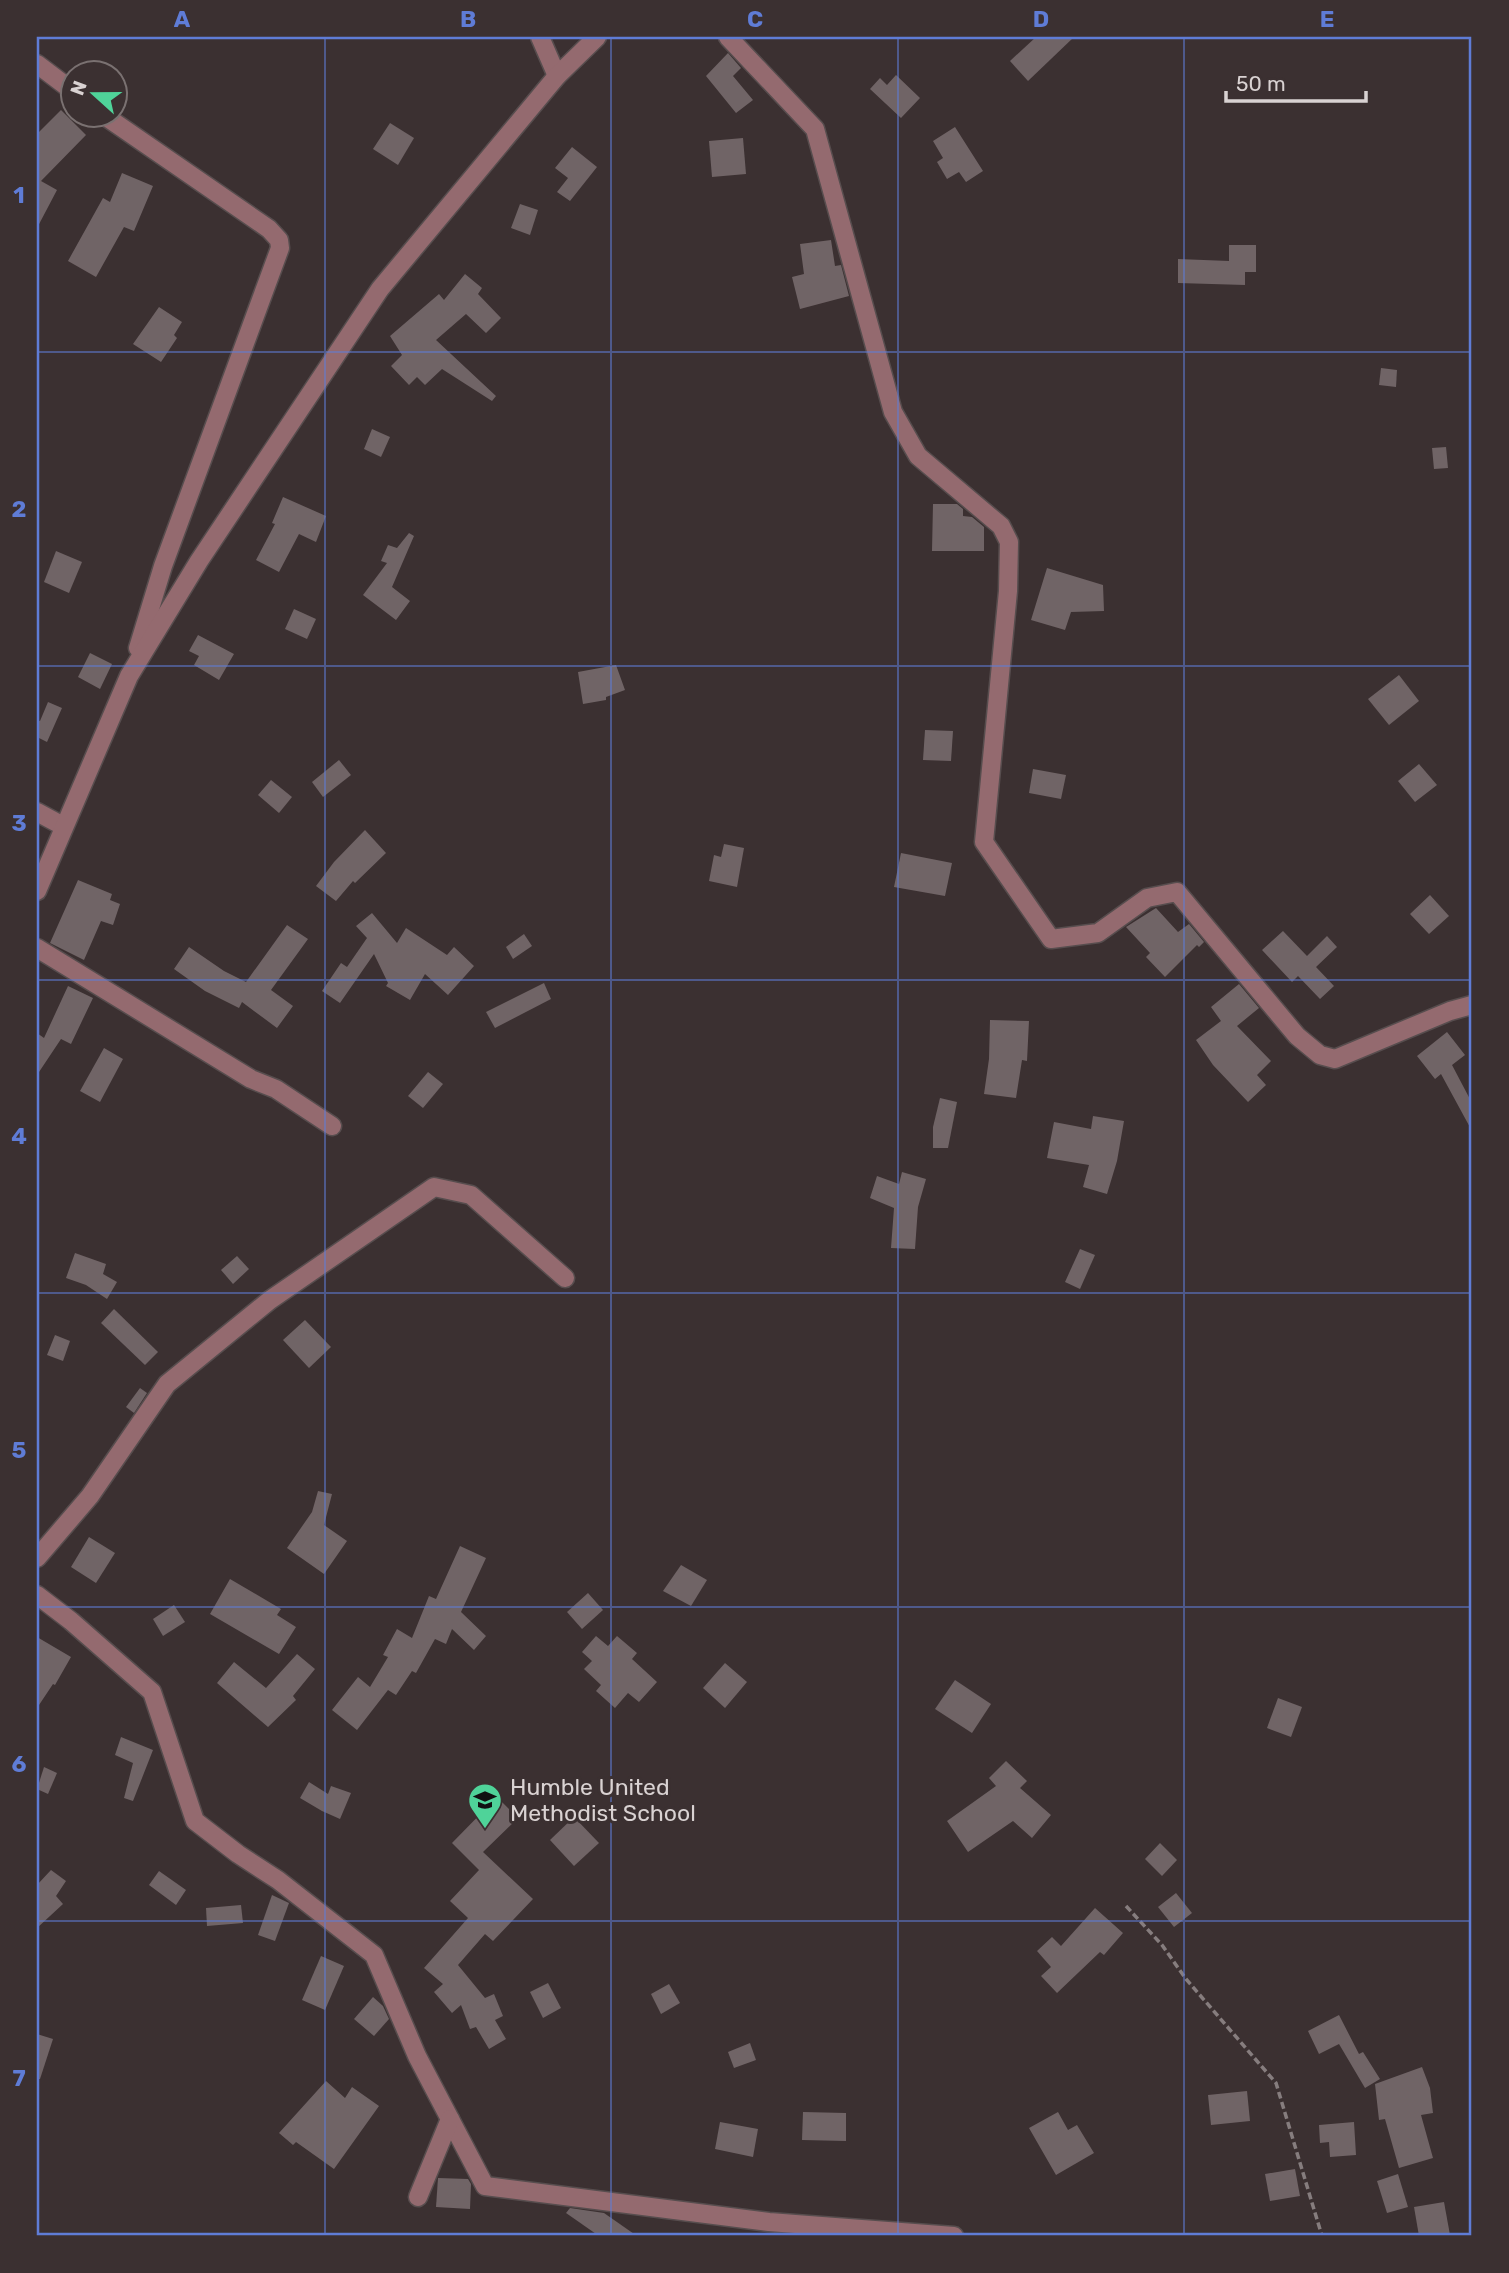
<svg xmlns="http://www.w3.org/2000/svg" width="1509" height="2273" font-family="Rubik,sans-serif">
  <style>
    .building { fill: #706466 }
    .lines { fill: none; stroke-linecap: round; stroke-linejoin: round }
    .minor-casing { stroke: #574d4e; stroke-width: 21 }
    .path { stroke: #867d7e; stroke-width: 3.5; stroke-dasharray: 7 3.5; stroke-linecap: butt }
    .minor { stroke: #946a6f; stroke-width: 18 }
    .grid { fill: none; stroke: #5f7cd6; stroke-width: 2; stroke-opacity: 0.55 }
    .labels { text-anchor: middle; stroke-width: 6; stroke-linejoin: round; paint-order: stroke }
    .poi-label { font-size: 23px; fill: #d9d2d2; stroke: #3b3031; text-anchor: start }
    .neatline { fill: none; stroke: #5f7cd6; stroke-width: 2.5 }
    .grid-label { font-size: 23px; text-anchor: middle; font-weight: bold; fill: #5f7cd6 }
  </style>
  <rect width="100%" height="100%" fill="#3b3031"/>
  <g class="building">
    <polygon points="1036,37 1074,37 1028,81 1010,61"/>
    <polygon points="728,53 741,68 733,76 753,100 736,113 706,76"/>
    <polygon points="896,75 920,98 901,118 870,89 880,78 887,85"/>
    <polygon points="61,110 86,135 41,181 57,190 37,228 37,134"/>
    <polygon points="390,123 414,138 398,165 373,149"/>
    <polygon points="955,127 983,171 966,182 959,172 947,179 937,162 943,158 933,141"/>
    <polygon points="743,138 746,174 712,177 709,141"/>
    <polygon points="572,147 597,167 570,201 557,192 568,178 555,168"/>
    <polygon points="122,173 153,186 134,231 124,227 96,277 68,261 103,198 110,202"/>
    <polygon points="520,204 538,210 530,235 511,228"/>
    <polygon points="831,240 835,266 841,265 849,296 800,309 792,277 804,274 800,244"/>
    <polygon points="1229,245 1256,245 1256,272 1245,272 1245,285 1178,283 1178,259 1229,261"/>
    <polygon points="465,274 482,288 478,294 501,318 486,333 466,314 436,340 496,396 492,401 442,369 425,385 417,377 409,385 391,366 402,355 390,336 439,294 444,300"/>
    <polygon points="159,307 182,322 174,335 177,338 161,362 133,344"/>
    <polygon points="1381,368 1397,370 1396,387 1379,385"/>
    <polygon points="372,429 390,437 381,457 364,449"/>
    <polygon points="1446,447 1448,468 1434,469 1432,448"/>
    <polygon points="283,497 326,516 316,542 299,534 279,572 256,560 275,524 272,523"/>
    <polygon points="933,504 957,504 963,509 963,516 972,517 984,527 984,551 932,551"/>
    <polygon points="409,533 414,536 392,587 410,601 396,620 363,595 387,563 381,561 388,545 397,548"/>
    <polygon points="56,551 82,562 69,593 44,582"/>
    <polygon points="1047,568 1103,585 1104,611 1071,612 1065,630 1031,620"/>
    <polygon points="294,609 316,619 307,639 285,629"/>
    <polygon points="198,635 234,654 219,680 194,665 199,656 189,651"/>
    <polygon points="90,653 112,664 100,689 78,677"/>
    <polygon points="616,665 625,690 606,697 606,700 583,704 578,672"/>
    <polygon points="1399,675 1419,701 1389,725 1368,699"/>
    <polygon points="48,702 62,708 47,742 37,737 37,720 40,721"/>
    <polygon points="925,730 953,731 951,761 923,760"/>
    <polygon points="339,760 351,775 323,797 312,782"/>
    <polygon points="1419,764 1437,785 1415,802 1398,781"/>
    <polygon points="1033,769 1066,775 1061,799 1029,793"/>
    <polygon points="271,780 292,797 279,813 258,795"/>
    <polygon points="365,830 386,853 355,883 353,881 336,901 316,886 334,862"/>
    <polygon points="724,844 744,848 737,887 709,881 714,855 721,857"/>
    <polygon points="901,853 952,863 945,896 894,887"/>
    <polygon points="78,880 112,894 110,900 120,904 113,925 101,921 84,960 50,943"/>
    <polygon points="1430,895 1449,916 1429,934 1410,914"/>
    <polygon points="1156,908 1178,932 1189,924 1204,942 1199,947 1197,945 1165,977 1146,957 1150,953 1126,927"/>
    <polygon points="372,913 397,943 406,928 447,955 454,947 474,966 448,995 425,974 410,1000 386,986 388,983 374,954 340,1003 322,991 341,963 347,967 367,938 356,926"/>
    <polygon points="287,925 308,939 271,990 293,1006 277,1028 242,1002 239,1008 205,991 174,969 189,947 224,971 246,982"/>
    <polygon points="1283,931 1307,956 1327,936 1337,947 1316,967 1334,986 1320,999 1298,976 1292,982 1262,950"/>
    <polygon points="524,934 532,946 513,959 506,947"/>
    <polygon points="544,983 551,999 495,1028 486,1012"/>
    <polygon points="1239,984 1259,1008 1237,1026 1271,1061 1257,1075 1266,1085 1248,1102 1213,1065 1196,1040 1221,1021 1211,1007"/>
    <polygon points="68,986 93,998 71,1044 61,1039 37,1075 37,1033 44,1038"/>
    <polygon points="990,1020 1029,1021 1027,1061 1022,1060 1016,1098 984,1094 989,1059"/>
    <polygon points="1447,1032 1465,1055 1452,1065 1472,1103 1472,1131 1441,1074 1435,1079 1417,1056"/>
    <polygon points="104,1048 123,1059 100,1102 80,1091"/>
    <polygon points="428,1072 443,1084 423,1108 408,1096"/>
    <polygon points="940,1098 957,1102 948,1148 933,1148 933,1127"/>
    <polygon points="1093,1116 1124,1121 1117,1161 1107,1194 1083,1187 1089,1165 1047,1158 1054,1122 1091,1129"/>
    <polygon points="902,1172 926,1179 918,1207 915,1249 891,1248 894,1208 870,1198 877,1176 899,1184"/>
    <polygon points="1080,1249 1095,1255 1080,1289 1065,1282"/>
    <polygon points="75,1253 106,1264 103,1274 117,1282 107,1299 86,1285 66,1278"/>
    <polygon points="237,1256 249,1269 233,1284 221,1270"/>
    <polygon points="114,1309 158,1352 145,1365 101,1323"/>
    <polygon points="305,1320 331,1347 309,1368 283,1340"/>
    <polygon points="55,1335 70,1341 63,1361 47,1355"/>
    <polygon points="140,1388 147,1393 134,1413 126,1407"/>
    <polygon points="318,1491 332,1494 324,1525 347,1541 324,1574 287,1548 312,1512"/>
    <polygon points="89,1537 115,1553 96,1583 71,1567"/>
    <polygon points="460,1546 486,1558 461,1612 486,1636 474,1650 452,1629 446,1644 435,1639 416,1673 412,1671 396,1695 388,1690 357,1730 332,1710 358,1677 370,1687 388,1657 383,1655 397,1629 412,1638 429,1596 436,1599"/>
    <polygon points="681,1565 707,1580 691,1606 663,1591"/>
    <polygon points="230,1579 281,1609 277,1615 296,1627 279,1654 210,1614"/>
    <polygon points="588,1593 603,1610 582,1629 567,1612"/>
    <polygon points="174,1605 185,1622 163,1636 153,1619"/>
    <polygon points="596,1636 608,1646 617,1636 637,1653 632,1659 657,1682 639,1702 628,1693 615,1708 596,1691 601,1685 584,1669 592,1661 582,1652"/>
    <polygon points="37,1637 71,1657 55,1685 53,1684 37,1708"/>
    <polygon points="297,1654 315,1669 293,1696 296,1700 268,1727 217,1683 234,1662 266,1688"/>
    <polygon points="725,1663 747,1682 725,1708 703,1688"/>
    <polygon points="955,1680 991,1704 972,1733 935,1709"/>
    <polygon points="1278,1698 1302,1707 1291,1737 1267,1728"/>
    <polygon points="121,1737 153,1750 133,1801 124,1798 133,1763 115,1755"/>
    <polygon points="1006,1761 1027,1781 1020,1788 1051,1815 1032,1838 1013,1821 968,1852 947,1821 996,1786 989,1778"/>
    <polygon points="44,1767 57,1773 48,1794 37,1789"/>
    <polygon points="309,1782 328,1794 331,1786 351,1793 340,1819 322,1811 300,1798"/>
    <polygon points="497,1797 518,1818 483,1852 533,1899 493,1941 485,1934 458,1965 485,1998 494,1994 503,2016 495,2020 506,2039 489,2049 476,2027 470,2029 461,2005 452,2013 434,1992 443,1984 424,1968 468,1918 450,1901 479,1870 452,1843"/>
    <polygon points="574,1817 599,1843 574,1866 550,1840"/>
    <polygon points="1160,1843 1177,1860 1162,1876 1145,1859"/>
    <polygon points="51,1870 66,1881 56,1896 63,1904 37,1928 37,1885"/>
    <polygon points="159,1871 186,1890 176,1905 149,1885"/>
    <polygon points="1176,1893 1192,1913 1174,1927 1158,1907"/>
    <polygon points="272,1895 289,1903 275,1941 258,1935"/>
    <polygon points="241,1905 243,1923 207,1926 206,1908"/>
    <polygon points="1095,1908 1123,1933 1104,1955 1100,1952 1057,1993 1041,1976 1051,1967 1037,1951 1052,1937 1061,1946"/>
    <polygon points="321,1956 344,1966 325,2010 302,2000"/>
    <polygon points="548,1983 561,2008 543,2018 530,1992"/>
    <polygon points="669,1984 680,2003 661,2014 651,1994"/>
    <polygon points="373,1997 383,2006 389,2019 374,2036 354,2019"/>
    <polygon points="1339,2015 1359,2054 1363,2052 1380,2079 1365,2088 1339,2044 1319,2054 1308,2031"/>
    <polygon points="37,2034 53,2039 40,2079 37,2079"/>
    <polygon points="750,2043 756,2060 734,2068 728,2052"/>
    <polygon points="1422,2067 1430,2088 1433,2113 1421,2115 1433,2158 1399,2168 1385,2119 1379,2120 1375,2084"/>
    <polygon points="326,2081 345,2098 352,2087 379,2106 334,2169 296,2142 293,2145 279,2133"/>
    <polygon points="1247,2091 1250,2121 1211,2125 1208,2095"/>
    <polygon points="803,2112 846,2113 846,2141 802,2140"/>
    <polygon points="1058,2112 1068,2130 1077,2125 1094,2153 1056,2175 1029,2128"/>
    <polygon points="720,2122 758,2129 753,2157 715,2149"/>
    <polygon points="1354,2122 1356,2155 1330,2157 1329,2142 1320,2143 1319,2125"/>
    <polygon points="1295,2169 1300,2196 1270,2201 1265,2174"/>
    <polygon points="1398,2174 1408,2207 1387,2213 1377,2181"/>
    <polygon points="438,2178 468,2179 471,2184 470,2209 436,2207"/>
    <polygon points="1444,2202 1450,2235 1419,2236 1414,2207"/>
    <polygon points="570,2208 604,2213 637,2236 599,2236 566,2213"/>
  </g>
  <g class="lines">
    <g class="minor-casing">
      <g id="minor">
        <polyline points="540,37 557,76"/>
        <polyline points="728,37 815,129 893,412 918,456 1001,526 1009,542 1008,591 984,842 1051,939 1098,933 1147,898 1177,892 1297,1036 1320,1055 1335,1059 1450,1011 1472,1005"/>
        <polyline points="37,64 74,92"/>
        <polyline points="105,116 269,229 279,240 280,248 163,566 138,648"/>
        <polyline points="37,812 63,826"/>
        <polyline points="37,891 129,676 199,561 380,289 557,76 597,37"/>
        <polyline points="37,948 251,1079 276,1089 332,1126"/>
        <polyline points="37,1558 90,1496 167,1384 270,1300 434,1187 471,1195 565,1278"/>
        <polyline points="37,1595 71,1621 152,1692 195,1821 238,1854 278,1880 374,1955 417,2056 485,2186 769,2222 954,2236"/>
        <polyline points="418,2197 450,2119"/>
      </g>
    </g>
    <polyline class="path" points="1126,1906 1162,1945 1186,1979 1276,2083 1322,2236"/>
    <use href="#minor" class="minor"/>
  </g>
  <path class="grid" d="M325,37V2236M611,37V2236M898,37V2236M1184,37V2236M37,352H1472M37,666H1472M37,980H1472M37,1293H1472M37,1607H1472M37,1921H1472"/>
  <defs>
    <g id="school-pin" transform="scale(1.75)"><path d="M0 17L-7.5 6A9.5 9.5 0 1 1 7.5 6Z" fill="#4fd399" stroke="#3b3031"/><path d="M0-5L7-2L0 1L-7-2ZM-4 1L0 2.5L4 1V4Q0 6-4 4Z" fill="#111"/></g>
  </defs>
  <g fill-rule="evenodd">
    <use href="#school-pin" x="485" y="1800"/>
  </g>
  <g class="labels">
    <g class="poi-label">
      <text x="510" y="1795">Humble United<tspan x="510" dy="26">Methodist School</tspan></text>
    </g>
  </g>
  <rect width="1509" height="2273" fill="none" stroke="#3b3031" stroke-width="77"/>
  <g transform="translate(94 94) rotate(291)"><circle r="33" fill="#3b3031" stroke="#7a7171" stroke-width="2"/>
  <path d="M0-5L12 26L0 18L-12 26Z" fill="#4fd399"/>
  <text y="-10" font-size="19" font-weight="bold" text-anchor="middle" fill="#d9d2d2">N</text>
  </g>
  <path d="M1226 91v10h140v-10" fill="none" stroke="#d9d2d2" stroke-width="3.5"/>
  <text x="1236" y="91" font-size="21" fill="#d9d2d2" stroke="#3b3031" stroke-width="5" paint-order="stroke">50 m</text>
  <rect x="38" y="38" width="1432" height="2196" class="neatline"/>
  <g class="grid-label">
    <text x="182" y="27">A</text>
    <text x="468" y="27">B</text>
    <text x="755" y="27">C</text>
    <text x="1041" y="27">D</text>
    <text x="1327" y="27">E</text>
    <text x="19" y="203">1</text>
    <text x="19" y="517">2</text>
    <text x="19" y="831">3</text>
    <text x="19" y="1144">4</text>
    <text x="19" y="1458">5</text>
    <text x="19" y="1772">6</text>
    <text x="19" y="2086">7</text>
  </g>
</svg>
